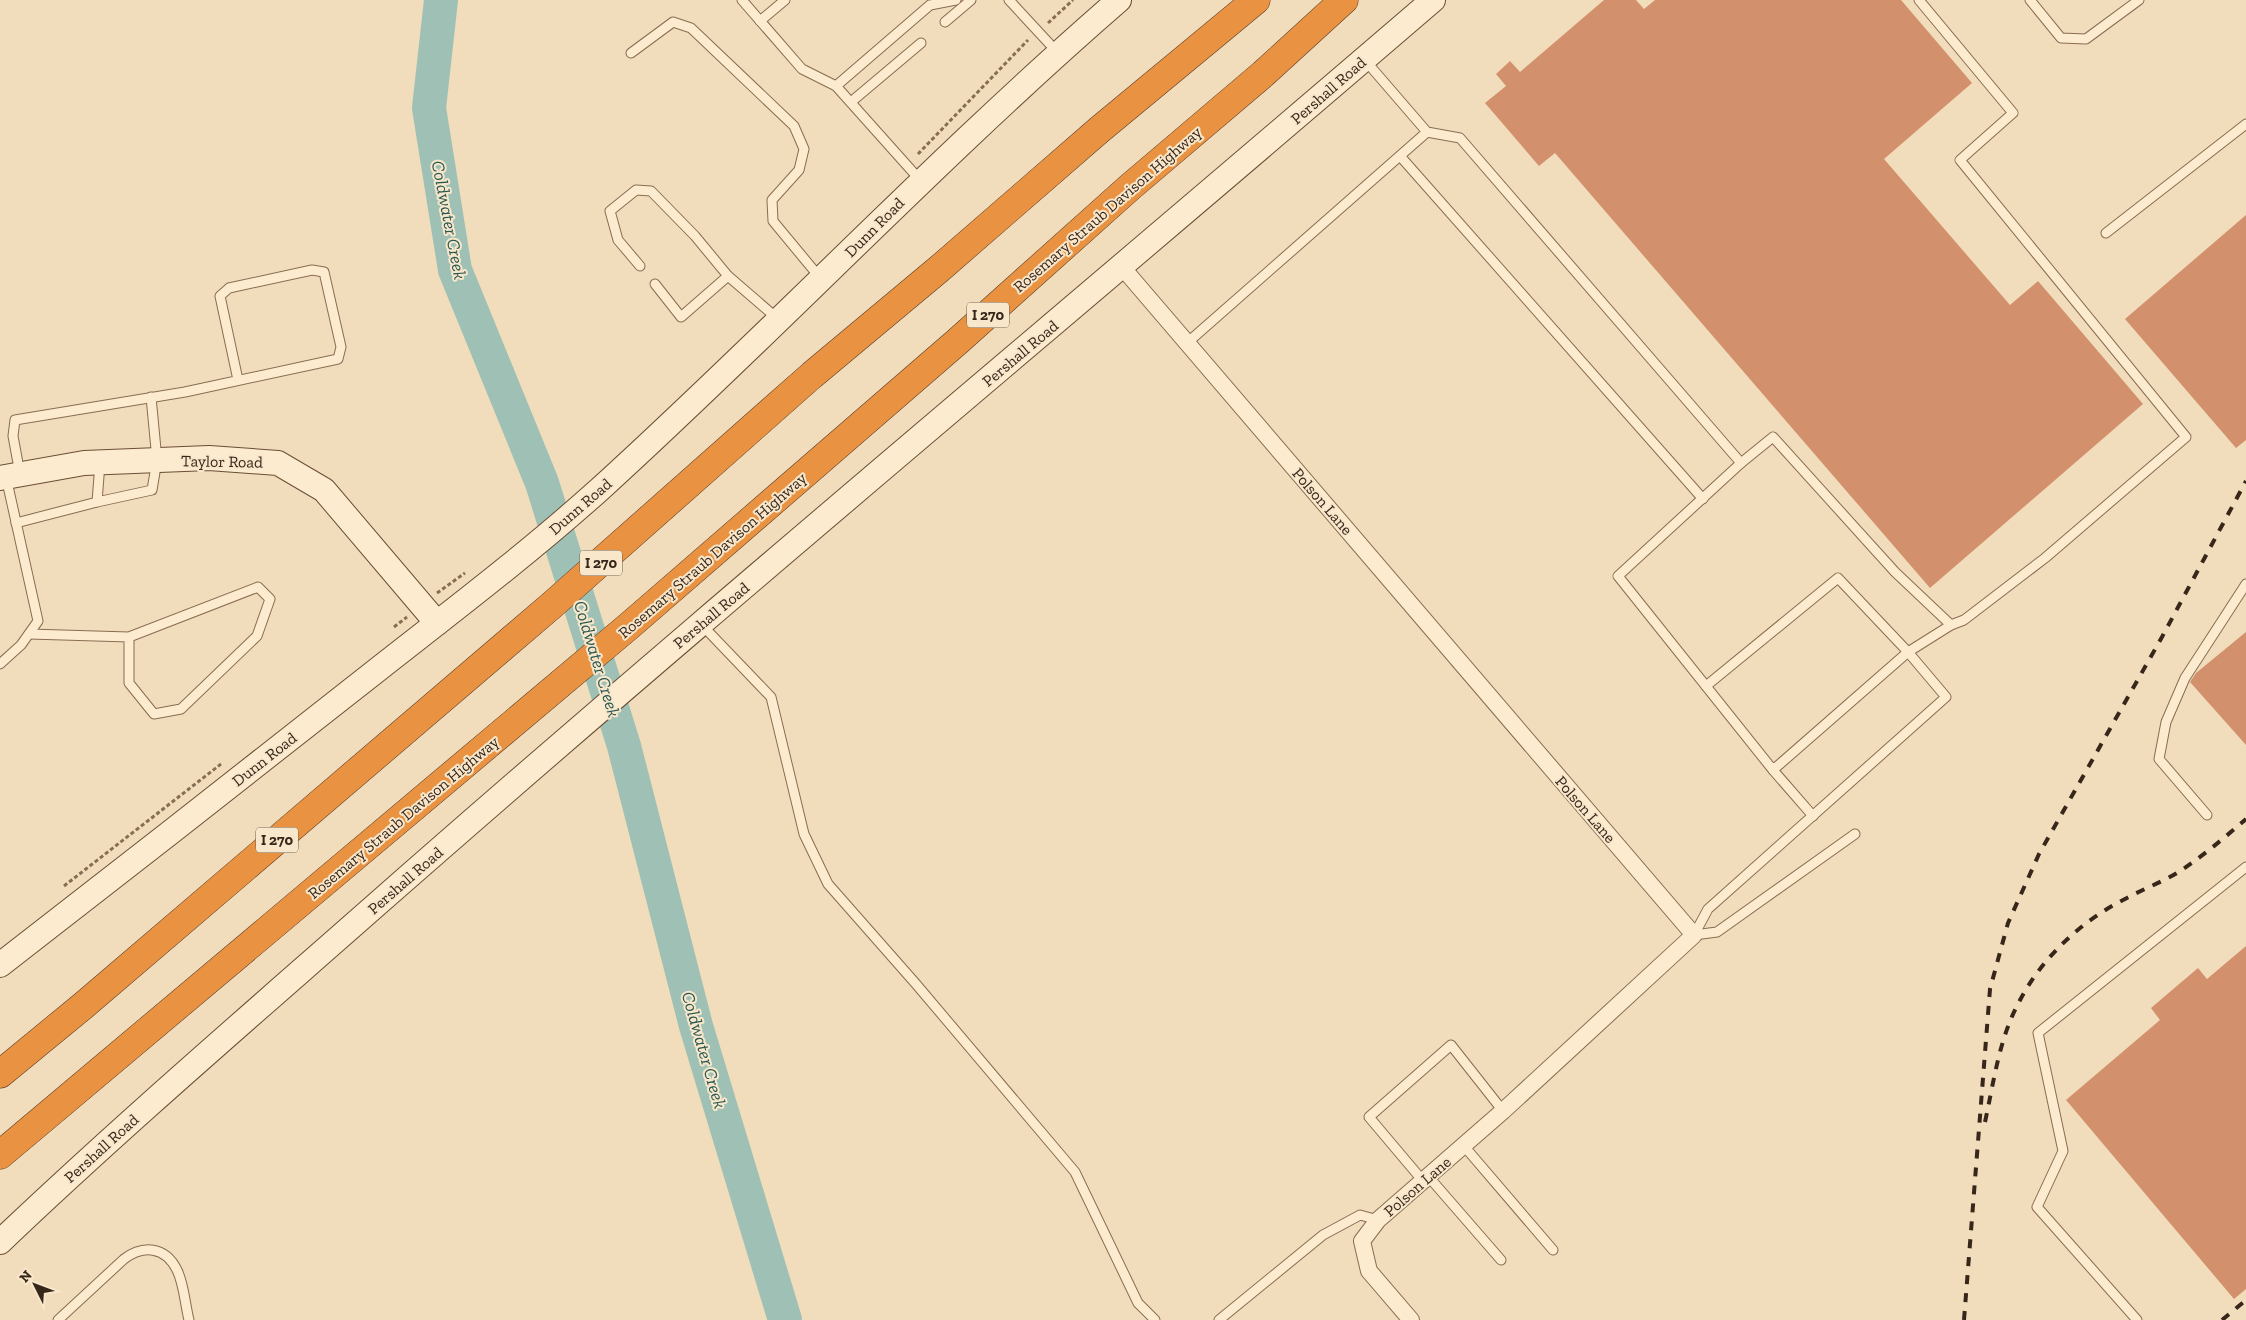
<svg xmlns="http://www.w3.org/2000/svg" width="2246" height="1320" font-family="'Zilla Slab',serif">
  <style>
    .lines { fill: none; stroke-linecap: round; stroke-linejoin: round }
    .river { stroke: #9fc1b5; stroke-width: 34 }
    .building { fill: #d3906d }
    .lane-casing { stroke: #896c53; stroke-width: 11 }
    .street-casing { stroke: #896c53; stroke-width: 18 }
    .secondary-casing { stroke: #6b4d37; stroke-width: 26 }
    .highway-casing { stroke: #563a29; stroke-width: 29 }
    .path { stroke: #896c53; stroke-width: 3; stroke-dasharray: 4 2.5; stroke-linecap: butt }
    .lane { stroke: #fcebce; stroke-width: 9 }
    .street { stroke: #fcebce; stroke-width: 16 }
    .secondary { stroke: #fcebce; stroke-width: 24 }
    .highway { stroke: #e99342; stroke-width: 28 }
    .rail { stroke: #37261a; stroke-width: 4; stroke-dasharray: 9 9; stroke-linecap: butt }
    .labels { text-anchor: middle; stroke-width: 4; stroke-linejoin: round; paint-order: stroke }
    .shield { fill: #f8e7cb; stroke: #71604f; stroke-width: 1 }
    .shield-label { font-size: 15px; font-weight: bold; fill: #37261a }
    .street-label { font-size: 16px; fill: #37261a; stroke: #f8e7cb }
    .water-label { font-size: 18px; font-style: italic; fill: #285851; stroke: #f8e7cb }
  </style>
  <rect width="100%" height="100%" fill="#f1ddbb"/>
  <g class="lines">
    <polyline class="river" points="441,0 429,108 455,270 542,483 624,746 696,1026 785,1320"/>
  </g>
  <g class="building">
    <polygon points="1604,0 1636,0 1644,9 1655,0 1901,0 1972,83 1884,159 2010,305 2038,281 2143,404 1930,588 1555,153 1539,166 1485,103 1506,86 1496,74 1510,61 1520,72"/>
    <polygon points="2246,215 2246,440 2236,448 2125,319"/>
    <polygon points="2246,632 2246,745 2190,682 2196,673"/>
    <polygon points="2246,946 2246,1289 2234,1299 2066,1100 2160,1020 2151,1008 2198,968 2207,979"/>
  </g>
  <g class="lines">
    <g class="lane-casing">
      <g id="lane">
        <polyline points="742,0 802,69 836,86 920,180"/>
        <polyline points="1009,0 1058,53"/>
        <polyline points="2030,0 2061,38 2086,39 2139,0"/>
        <polyline points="760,21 785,0"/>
        <polyline points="945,22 971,0"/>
        <polyline points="631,53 673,22 691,28 794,126 804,149 799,170 772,200 773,221 821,279"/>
        <polyline points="1364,59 1427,132 1460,138 1741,463 1773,437 1895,572 1951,625 1964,620 2045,558 2186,437 1960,160 2013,113 1919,0"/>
        <polyline points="836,86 930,5 956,0"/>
        <polyline points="851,102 921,43"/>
        <polyline points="1400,156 1703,499"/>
        <polyline points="2106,233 2246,124"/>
        <polyline points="640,266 618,240 610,211 636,190 651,191 695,236 728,276 779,320"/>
        <polyline points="655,284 681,317 728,276"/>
        <polyline points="1187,343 1427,132"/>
        <polyline points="1741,463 1618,576 1773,770 1908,652 1951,625"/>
        <polyline points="20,474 13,436 15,420 185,392 338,359 341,347 324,272 312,270 229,288 220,296 238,380"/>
        <polyline points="97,502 152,490 157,460 151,397"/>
        <polyline points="16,523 97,502 100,463"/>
        <polyline points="701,624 771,697 804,834 828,884 916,984 1075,1172 1138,1303 1155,1320"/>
        <polyline points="29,634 129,637 258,587 270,599 257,636 181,709 154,714 129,683 129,637"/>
        <polyline points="0,664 21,645 38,621 6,477"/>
        <polyline points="1773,770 1813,816"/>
        <polyline points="2207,815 2159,759 2166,722 2185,678 2246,584"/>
        <polyline points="1694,935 1708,909 1946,697 1908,652 1838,578 1706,686"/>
        <polyline points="1694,935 1717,932 1855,834"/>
        <polyline points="1464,1146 1553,1250"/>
        <polyline points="1428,1176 1501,1260"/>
        <polyline points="1423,1181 1369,1117 1451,1045 1503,1111"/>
        <path d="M58,1320L124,1259C143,1245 165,1246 177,1270C184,1284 185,1304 189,1320"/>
        <polyline points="1219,1320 1323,1235 1360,1215 1378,1220"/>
        <polyline points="2137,1320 2037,1207 2063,1151 2038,1033 2246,867"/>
      </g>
    </g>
    <g class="street-casing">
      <polyline id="street" points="1122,267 1694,935 1503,1111 1378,1220 1362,1241 1369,1271 1411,1320"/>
    </g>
    <g class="secondary-casing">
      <g id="secondary">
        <polyline points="0,478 84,463 209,458 278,463 324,490 437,623"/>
        <path d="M0,965C127,866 255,767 381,667C455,609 530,552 600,489C776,329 939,156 1119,0"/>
        <path d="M0,1242C122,1126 250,1016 376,905C724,599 1081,303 1433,0"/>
      </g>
    </g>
    <g class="highway-casing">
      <g id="highway">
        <polyline points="0,1074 84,1005 552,605 812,375 939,269 1099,130 1256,0"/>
        <polyline points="0,1155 629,626 958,341 1130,187 1263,74 1344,0"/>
      </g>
    </g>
    <g class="path">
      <polyline points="1048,23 1073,0"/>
      <polyline points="918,154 1028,40"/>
      <polyline points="437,593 465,573"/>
      <polyline points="394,627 407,617"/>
      <polyline points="64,886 221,764"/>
    </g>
    <use href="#lane" class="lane"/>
    <use href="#street" class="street"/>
    <use href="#secondary" class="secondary"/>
    <use href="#highway" class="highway"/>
    <g class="rail">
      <path d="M1985,1122C1994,1081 1999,1039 2019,1002C2041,959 2080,922 2123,900C2141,890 2160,883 2177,873C2202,857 2224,838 2246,819"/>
      <polyline points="1964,1320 1990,989 2008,923 2039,854 2162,637 2246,481"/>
      <polyline points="2222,1320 2246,1300"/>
    </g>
  </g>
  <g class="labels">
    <g class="shield">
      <rect x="967" y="302.5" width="42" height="25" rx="4"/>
      <rect x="580" y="550.5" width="42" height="25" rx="4"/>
      <rect x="256" y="827.5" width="42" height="25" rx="4"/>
    </g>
    <g class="shield-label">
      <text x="988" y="320">I 270</text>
      <text x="601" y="568">I 270</text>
      <text x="277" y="845">I 270</text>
    </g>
    <g class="street-label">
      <text transform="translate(1328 90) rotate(-41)" y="6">Pershall Road</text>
      <text transform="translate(1107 209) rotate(-41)" y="6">Rosemary Straub Davison Highway</text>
      <text transform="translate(874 227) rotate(-45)" y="6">Dunn Road</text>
      <text transform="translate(1020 353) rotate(-40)" y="6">Pershall Road</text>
      <text transform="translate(222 461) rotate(1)" y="6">Taylor Road</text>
      <text transform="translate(1323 501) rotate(49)" y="6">Polson Lane</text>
      <text transform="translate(580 506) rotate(-41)" y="6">Dunn Road</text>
      <text transform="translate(712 555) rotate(-41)" y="6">Rosemary Straub Davison Highway</text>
      <text transform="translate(711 615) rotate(-40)" y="6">Pershall Road</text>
      <text transform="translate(264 759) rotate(-38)" y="6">Dunn Road</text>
      <text transform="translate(1586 809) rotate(49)" y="6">Polson Lane</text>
      <text transform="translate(403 817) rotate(-40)" y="6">Rosemary Straub Davison Highway</text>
      <text transform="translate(405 880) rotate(-41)" y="6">Pershall Road</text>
      <text transform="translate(101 1148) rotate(-42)" y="6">Pershall Road</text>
      <text transform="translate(1417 1186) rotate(-41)" y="6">Polson Lane</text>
    </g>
    <g class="water-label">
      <text transform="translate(449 220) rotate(79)" y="6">Coldwater Creek</text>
      <text transform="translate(597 659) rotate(73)" y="6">Coldwater Creek</text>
      <text transform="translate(704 1050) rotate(74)" y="6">Coldwater Creek</text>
    </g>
  </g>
  <g transform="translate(35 1285) rotate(312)" stroke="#f8e7cb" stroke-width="4" paint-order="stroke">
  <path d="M0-4L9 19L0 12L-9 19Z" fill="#37261a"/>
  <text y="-8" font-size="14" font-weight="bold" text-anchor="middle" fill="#37261a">N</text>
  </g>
</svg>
